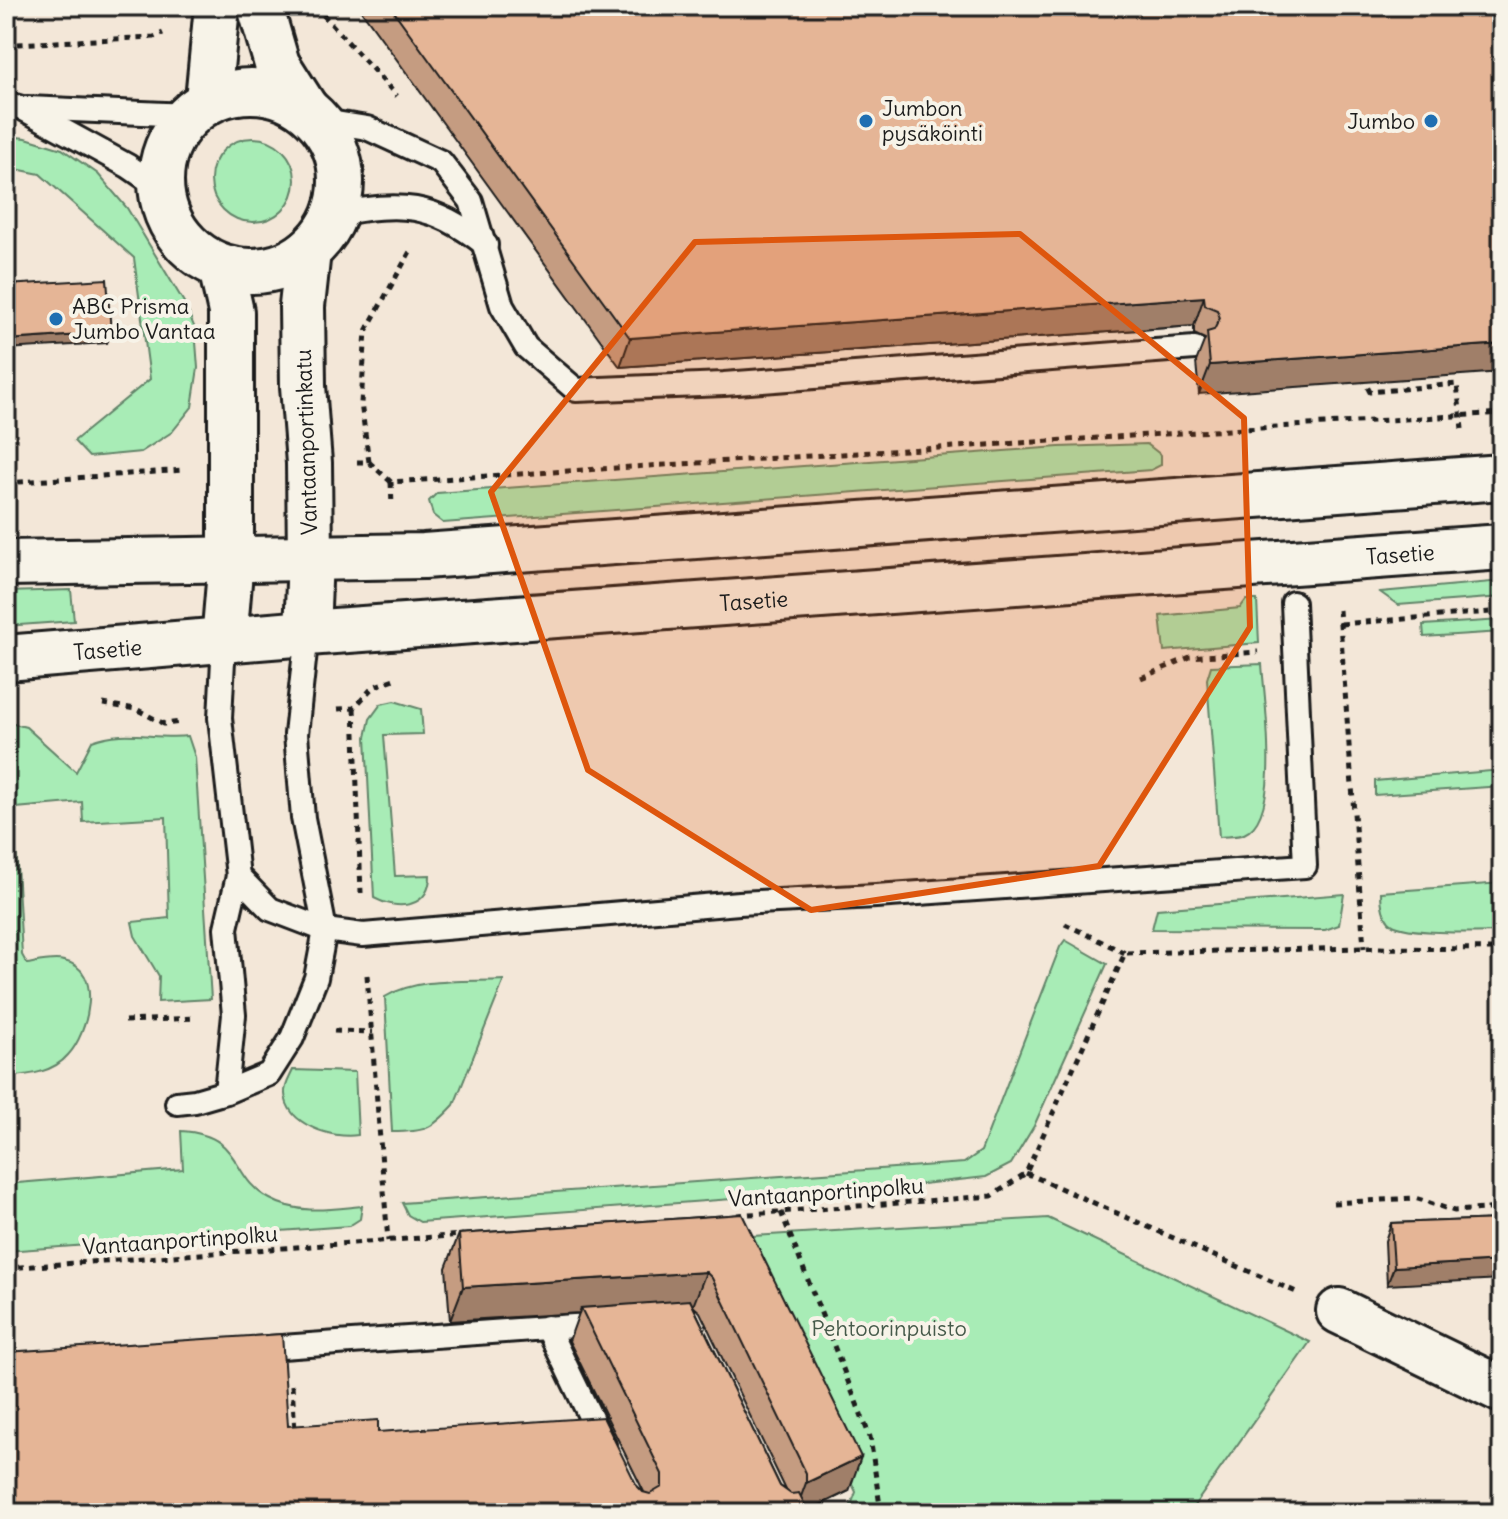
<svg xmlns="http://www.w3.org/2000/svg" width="1508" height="1519" font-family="Delius,sans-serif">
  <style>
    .green { fill: #a8ecb6; stroke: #628469; stroke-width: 2 }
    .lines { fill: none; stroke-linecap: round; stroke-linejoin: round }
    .lane-casing { stroke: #1c1c1c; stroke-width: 28 }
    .street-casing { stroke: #1c1c1c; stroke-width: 50 }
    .secondary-casing { stroke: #1c1c1c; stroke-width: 50 }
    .path { stroke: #1c1c1c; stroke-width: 5; stroke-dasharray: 6 6; stroke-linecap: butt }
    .lane { stroke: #f7f3e8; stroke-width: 22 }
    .street { stroke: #f7f3e8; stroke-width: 44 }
    .secondary { stroke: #f7f3e8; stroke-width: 44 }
    .wall { fill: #c59c81; stroke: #1c1c1c; stroke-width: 2; fill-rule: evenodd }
    .shaded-wall { fill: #a07f69; stroke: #1c1c1c; stroke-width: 2 }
    .building { fill: #e5b596; stroke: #1c1c1c; stroke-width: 2 }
    .marked { fill: #de560d; fill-opacity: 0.2; stroke: #de560d; stroke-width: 6; stroke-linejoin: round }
    .poi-dot { fill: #1f6fb2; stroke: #f7f3e8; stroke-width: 3 }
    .labels { text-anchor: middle; stroke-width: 8; stroke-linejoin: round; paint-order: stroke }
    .poi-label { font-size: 22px; fill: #1c1c1c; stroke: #f7f3e8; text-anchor: start }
    .street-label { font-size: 22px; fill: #1c1c1c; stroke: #f7f3e8 }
    .park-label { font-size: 22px; fill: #465a4a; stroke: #f7f3e8 }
  </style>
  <rect width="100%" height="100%" fill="#f3e7d8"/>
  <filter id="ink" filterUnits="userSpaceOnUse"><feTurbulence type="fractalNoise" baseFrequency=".0125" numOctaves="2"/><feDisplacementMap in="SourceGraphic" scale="16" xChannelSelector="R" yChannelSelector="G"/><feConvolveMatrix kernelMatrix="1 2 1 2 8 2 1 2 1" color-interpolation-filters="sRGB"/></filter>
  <g filter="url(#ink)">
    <g class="green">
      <polygon points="6,136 26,138 62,149 98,174 127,208 185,304 195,329 198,368 192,407 172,432 141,452 89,457 74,441 150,379 134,258 40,174 6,167"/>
      <circle cx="253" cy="180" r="42"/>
      <polygon points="1147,444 1161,455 1161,465 1151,470 443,523 433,515 429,501 437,493 1059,447"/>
      <polygon points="1502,581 1502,597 1398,605 1380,592"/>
      <polygon points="71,590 74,621 6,626 6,592"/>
      <polygon points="1246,600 1257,600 1259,643 1164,651 1160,616 1240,608"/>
      <polygon points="1502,620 1502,632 1424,637 1423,625"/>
      <path d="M1262,664C1264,699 1283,818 1244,834C1237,837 1226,836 1219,837L1207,679L1211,666Z"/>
      <path d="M394,701L421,709L423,734L384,735L395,876L430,875C430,908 398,911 374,898L366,737L370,719L381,704Z"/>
      <path d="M10,723L26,727L76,772L92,741C124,728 154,740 188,736L195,757L211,999L158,1002L159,976L135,936L132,922L169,918L166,817L83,822L82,802L16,808L14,813L22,955L27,964C38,962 53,958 64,961C105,969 88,1034 68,1055C53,1073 28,1075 6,1077V724Z"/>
      <polygon points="1502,770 1502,786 1375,795 1375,781"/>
      <path d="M1502,883V932C1481,932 1401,936 1389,922C1382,914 1381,902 1381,892Z"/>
      <polygon points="1344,894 1339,925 1325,930 1152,929 1157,909"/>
      <polygon points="1065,940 1107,964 1034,1126 1011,1164 986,1177 895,1187 420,1222 408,1215 402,1203 964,1163 981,1151 1060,947"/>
      <path d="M504,980L454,1105C431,1130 425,1132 392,1132L385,997C418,977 465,982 504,980Z"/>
      <path d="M293,1070L355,1072L358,1135C332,1139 287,1125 285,1094C284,1086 290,1077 293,1070Z"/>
      <path d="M181,1131C245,1135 228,1177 270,1199C299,1215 331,1209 362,1206L360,1219L349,1226L6,1251V1184L183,1169Z"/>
      <polygon points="1048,1218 1310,1342 1189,1513 848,1513 856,1492 736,1237"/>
    </g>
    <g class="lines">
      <g class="lane-casing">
        <g id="lane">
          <polyline points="6,103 22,108 128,166 160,188"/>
          <polyline points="27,108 188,115"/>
          <polyline points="317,120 367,128 441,162 471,201 502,306 526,347 576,390 724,384 1195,348"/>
          <path d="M335,214C403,202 430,202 486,245"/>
          <polyline points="224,641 220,718 238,876 270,909 325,930 363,935 739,903 876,896 1305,866 1293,603"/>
          <polyline points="226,1092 234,1015 226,928 238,876"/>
          <polyline points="177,1103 195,1101 226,1092 269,1074 292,1038 316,978 325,930 303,818 296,734 307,633"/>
          <polyline points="547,1327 604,1445"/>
          <polyline points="254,1349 602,1324"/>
        </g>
      </g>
      <g class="street-casing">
        <g id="street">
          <polyline points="260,6 277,64 305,108"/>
          <circle cx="251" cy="181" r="90"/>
          <polyline points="208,100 217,6"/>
          <polyline points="221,267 231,312 231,559 224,641"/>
          <polyline points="307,633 310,557 309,463 303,386 302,306 308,251"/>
          <polyline points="1339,1311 1502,1390"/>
        </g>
      </g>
      <g class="secondary-casing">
        <g id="secondary">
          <polyline points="6,563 424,556 1502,477"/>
          <path id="s1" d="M6,658L307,633L1502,547"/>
        </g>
      </g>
      <g class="path">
        <polyline points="315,6 397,96"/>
        <polyline points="6,41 17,44 154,37 163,33"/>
        <polyline points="1362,377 1370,392 1457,384 1462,429"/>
        <polyline points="357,462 369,462 391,482 1502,413"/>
        <polyline points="369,462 361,403 366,331 412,248"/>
        <polyline points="391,482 392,506"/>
        <polyline points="6,483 183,470"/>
        <polyline points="1339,610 1364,948"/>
        <polyline points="1341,624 1502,611"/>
        <polyline points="1141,678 1190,657 1258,652"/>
        <polyline points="103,704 136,709 164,724 181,722"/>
        <polyline points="354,708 361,893"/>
        <polyline points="338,709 354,708 373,687 394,679"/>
        <polyline points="1065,924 1125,953"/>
        <polyline points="367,975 388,1241"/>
        <polyline points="125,1021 195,1018"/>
        <polyline points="334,1031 373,1032"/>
        <polyline points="1026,1173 1296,1292"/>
        <polyline points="1333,1203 1415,1198 1454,1211 1502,1208"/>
        <polyline points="781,1212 870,1437 881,1513"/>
        <polyline points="737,1215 992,1196 1026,1173 1125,953 1364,948 1502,949"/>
        <polyline points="6,1268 463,1235"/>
        <polyline points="292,1385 295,1431"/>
      </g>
      <use href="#lane" class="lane"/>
      <use href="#street" class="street"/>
      <use href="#secondary" class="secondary"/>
    </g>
    <g class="wall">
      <polygon points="358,6 1502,6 1199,394 1196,362 1205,339 1194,334 1194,326 620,367"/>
      <path d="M742,1214L849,1491L808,1511L6,1513L288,1426L378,1432L637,1486L644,1492L569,1341L579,1313L450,1321L446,1268L459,1234ZM693,1306L700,1312L786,1490L780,1486Z"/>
      <polygon points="1502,1219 1387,1285 1385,1241 1391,1223"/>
      <polygon points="1502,1493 1502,1513 1499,1513"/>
    </g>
    <g class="shaded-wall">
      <polygon points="1204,297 1194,326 620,367 630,338"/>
      <polygon points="111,333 107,343 6,349 6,340"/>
      <polygon points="1502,344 1502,372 1199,394 1210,365"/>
      <polygon points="1502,1261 1502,1279 1387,1285 1394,1267"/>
      <polygon points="706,1272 693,1306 581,1308 579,1313 450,1321 463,1287"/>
      <polygon points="861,1457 849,1491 803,1513 795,1513 806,1483"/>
    </g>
    <g class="building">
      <polygon points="390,6 1502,6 1502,344 1210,365 1207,332 1214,330 1220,318 1217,310 1205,305 1204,297 630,338"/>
      <polygon points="107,279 111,333 6,340 6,285"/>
      <polygon points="742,1214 861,1457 806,1483 806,1473 712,1278 706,1272 463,1287 459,1234"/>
      <polygon points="1502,1219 1502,1261 1394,1267 1391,1223"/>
      <polygon points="690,1300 780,1486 791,1494 799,1493 809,1513 6,1513 6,1352 282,1334 288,1426 378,1420 378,1432 603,1417 637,1486 643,1492 650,1494 662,1487 662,1474 581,1308"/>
    </g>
  </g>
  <path class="marked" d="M1020,234L1244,418L1250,627L1099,866L811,910L588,770L491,492L695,242Z"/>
  <g class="poi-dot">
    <circle cx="866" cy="121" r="8"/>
    <circle cx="1431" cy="121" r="8"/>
    <circle cx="56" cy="319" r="8"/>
  </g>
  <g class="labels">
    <g class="poi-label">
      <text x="882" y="116">Jumbon<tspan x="882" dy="25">pysäköinti</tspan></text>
      <text x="1415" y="129" text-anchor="end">Jumbo</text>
      <text x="72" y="314">ABC Prisma<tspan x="72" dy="25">Jumbo Vantaa</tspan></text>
    </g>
    <g class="street-label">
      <text transform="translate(306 442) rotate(-92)" y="8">Vantaanportinkatu</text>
      <text dy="8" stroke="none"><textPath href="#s1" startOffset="1398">Tasetie</textPath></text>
      <text dy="8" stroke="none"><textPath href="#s1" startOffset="750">Tasetie</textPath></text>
      <text dy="8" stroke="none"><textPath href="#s1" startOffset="102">Tasetie</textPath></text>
      <text transform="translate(826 1192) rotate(-4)" y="8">Vantaanportinpolku</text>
      <text transform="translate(180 1240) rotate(-4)" y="8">Vantaanportinpolku</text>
    </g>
    <g class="park-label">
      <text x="889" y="1336">Pehtoorinpuisto</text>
    </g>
  </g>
  <rect width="1508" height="1519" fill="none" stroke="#f7f3e8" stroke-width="32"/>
  <rect x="16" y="16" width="1476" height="1487" fill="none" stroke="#1c1c1c" stroke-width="3" filter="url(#ink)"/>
</svg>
